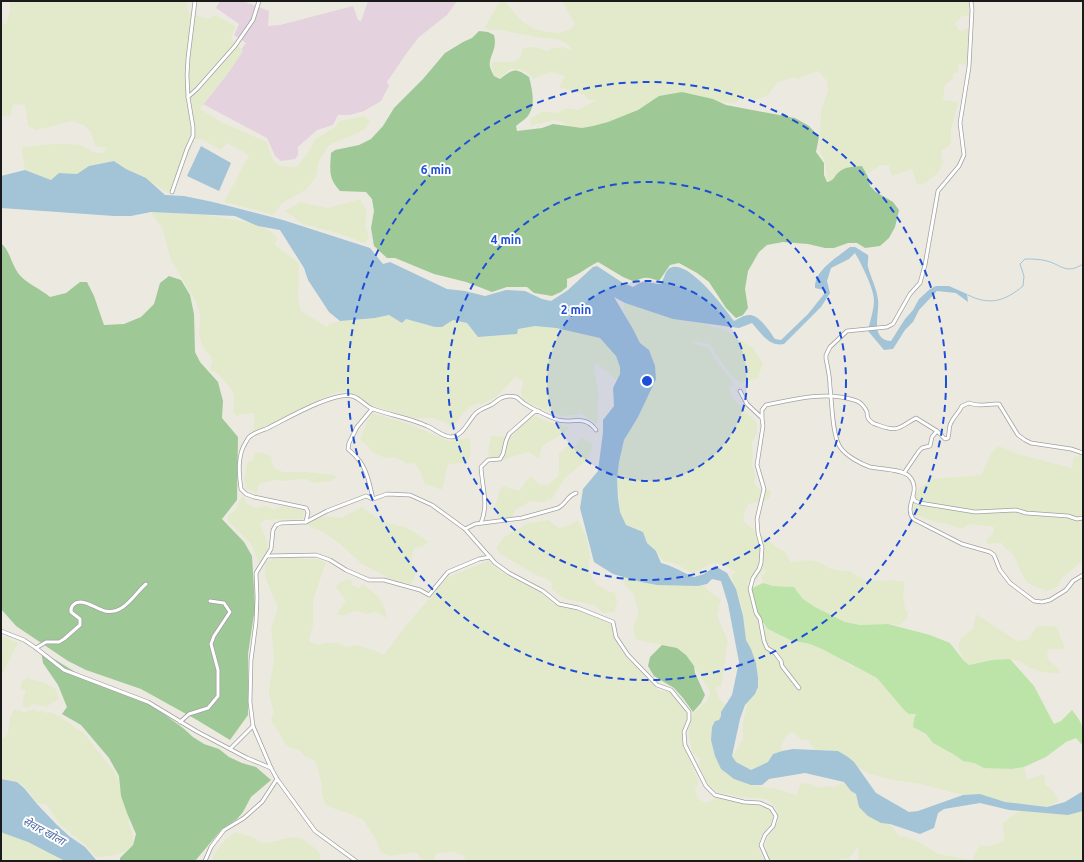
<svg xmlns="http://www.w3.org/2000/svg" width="1084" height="862" font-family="Ubuntu,'Noto Sans Devanagari',sans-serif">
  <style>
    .industrial { fill: #e4d2de }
    .farmland { fill: #e3eacc }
    .grass { fill: #bce4a8 }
    .forest { fill: #9ec997 }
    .water { fill: #a3c3d7 }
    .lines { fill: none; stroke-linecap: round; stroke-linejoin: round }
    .stream { stroke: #a3c3d7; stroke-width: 1 }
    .street-casing { stroke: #a1a1a1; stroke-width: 4.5 }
    .street { stroke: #fff; stroke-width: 3 }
    .ring { fill: none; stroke: #1d4ed8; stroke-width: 2; stroke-dasharray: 7 5 }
    .labels { text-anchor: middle; stroke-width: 4; stroke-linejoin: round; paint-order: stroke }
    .water-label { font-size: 11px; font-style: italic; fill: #4e6ba3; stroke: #fff }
    .centre { fill: #1d4ed8; stroke: #fff; stroke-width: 2 }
    .ring-label { font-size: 12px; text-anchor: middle; font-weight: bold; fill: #1d4ed8; stroke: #fff; stroke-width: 4; stroke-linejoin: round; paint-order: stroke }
  </style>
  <rect width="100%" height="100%" fill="#eceae0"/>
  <polygon class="industrial" points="220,1 243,1 269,11 268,26 280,25 353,6 358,20 361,21 368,1 457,1 447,15 419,37 406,54 387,82 389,86 381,101 364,111 350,115 338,115 333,125 317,130 298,147 298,155 295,159 281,161 275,156 267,138 201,103 246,43 234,35 239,24 216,8"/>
  <g class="farmland">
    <polygon points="10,1 186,1 189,13 209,19 215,15 236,26 231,38 243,51 229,72 200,109 223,123 267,142 274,162 281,166 292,167 298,166 310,149 315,139 335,127 339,121 365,116 370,122 366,128 356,134 329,145 319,161 316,177 306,190 282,203 274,215 224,202 249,155 227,143 221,150 201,139 195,139 172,193 165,191 152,183 146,178 126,169 114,161 89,166 77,174 59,173 51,180 25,170 22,150 23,147 53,144 72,144 80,145 93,152 103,153 107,148 95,146 91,132 84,125 73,121 36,130 28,126 25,105 13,104 11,115 6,116 1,116 1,22 6,24 10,10"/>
    <polygon points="500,1 504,1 523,22 534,29 547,32 558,33 571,29 575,24 562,1 969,1 970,15 962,16 955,23 958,29 960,31 969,28 967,65 959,64 958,72 953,74 953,79 945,85 943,100 958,102 951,131 951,141 949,147 941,150 942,159 944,161 937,174 925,183 917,185 912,169 892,176 889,166 880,165 869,173 854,174 835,184 827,180 825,164 822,155 819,153 820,145 821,110 828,91 827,81 818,71 797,79 793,77 777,83 768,95 756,100 744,97 734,104 711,100 600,129 570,129 563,122 553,120 531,126 530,119 543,111 556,113 568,108 578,110 596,100 588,100 585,95 559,87 565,76 550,72 534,79 529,74 519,69 510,69 500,78 495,76 491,66 492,62 514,62 520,57 523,48 536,47 547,51 553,48 563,47 573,51 567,44 557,39 543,38 500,30 488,30 485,27"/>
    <polygon points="360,199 367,211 365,225 369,238 364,243 340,234 303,224 285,211 300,202 328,208"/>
    <polygon points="151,212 207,215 252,223 271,231 277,238 275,245 299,263 298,297 301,311 327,327 329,324 340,321 375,318 389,315 402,323 406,319 435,327 442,327 453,320 467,323 478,337 517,334 518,329 535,326 556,328 600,338 616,356 620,367 620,374 618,379 614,378 609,373 596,363 594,368 599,396 597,406 598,422 595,424 580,412 580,414 562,416 530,404 523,400 521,393 523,383 522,380 515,377 496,397 481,405 479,403 470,407 463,413 453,427 449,426 444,422 433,418 414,418 383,409 368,403 355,395 347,391 339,392 325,397 253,432 255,413 243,414 237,416 233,412 234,395 229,386 218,374 210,370 212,362 211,356 203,348 199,334 200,315 196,302 171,260 162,228"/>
    <polygon points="625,303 673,319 705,324 727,331 753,348 763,363 758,378 741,383 730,374 709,344 695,341 692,343 709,348 714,358 731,379 733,385 729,386 731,396 757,423 757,433 752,443 753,458 752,465 756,476 754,483 759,489 769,490 771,492 770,498 764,501 749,504 746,507 743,521 753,529 767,539 775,546 785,552 791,562 808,560 820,562 829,568 842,571 850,571 857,576 867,581 892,580 905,582 903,597 905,608 908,612 907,619 900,625 888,624 860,625 845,622 815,607 803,599 794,587 773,586 763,583 762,576 766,571 765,568 760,574 755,583 753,584 747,581 756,616 763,625 790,640 810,644 822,649 839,657 852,667 854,666 864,671 877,678 904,709 909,714 916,714 913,727 926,735 933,743 953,754 963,761 974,763 980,767 1012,769 1024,767 1026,774 1026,780 1044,774 1045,784 1052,790 1059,801 1047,807 1005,802 980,794 963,795 920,784 888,779 870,774 857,767 854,762 829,750 815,751 808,740 802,740 792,732 787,735 781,745 782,751 773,754 768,762 751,770 736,762 732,756 743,739 743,723 747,703 755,694 758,687 756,663 751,649 746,640 740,604 731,575 736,572 721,564 712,563 693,574 676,564 663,561 656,551 647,543 643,532 626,525 620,512 617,479 619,462 624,440 638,417 649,350 640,343 623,310"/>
    <polygon points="372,413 409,424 449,441 470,438 471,453 467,463 448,464 442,490 425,484 420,471 414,463 406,464 403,461 394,457 385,458 372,452 367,445 360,440 367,422"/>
    <polygon points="535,416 554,424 569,427 564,433 542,446 539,459 529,452 521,454 503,460 489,460 488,452 491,435 504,437 512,436 525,421"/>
    <polygon points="582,437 593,445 587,460 565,478 552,499 546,500 545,503 531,501 515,510 513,517 498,519 495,507 500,489 503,486 519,491 530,476 540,485 548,485 559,475 559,453 570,444 574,448"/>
    <polygon points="999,446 1018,454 1072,468 1073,458 1083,453 1083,560 1062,578 1057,587 1046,591 1027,583 1019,568 1014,555 1004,547 1002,543 987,544 987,539 994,532 994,527 969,524 962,529 947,524 939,523 918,516 913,513 913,504 918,489 931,479 981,475 992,452"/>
    <polygon points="261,452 271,456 274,468 283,472 308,472 334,475 337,477 331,481 313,483 306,479 282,481 275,480 259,484 257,493 246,489 244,480 247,462 253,460 255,453"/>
    <polygon points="244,496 246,503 255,508 266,506 274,510 282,506 304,510 303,519 264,520 260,525 267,540 268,550 259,563 251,544 227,520 229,514 231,514 236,509 240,499"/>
    <polygon points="362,507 374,516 387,523 406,527 429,542 422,547 414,548 411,563 418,570 411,584 396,582 362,564 340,544 323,532 308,526 310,521 325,516 341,518"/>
    <polygon points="549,520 559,528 570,525 578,520 587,538 590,555 588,570 595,583 608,591 615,593 617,602 614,612 603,613 594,605 565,599 552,590 551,581 534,574 499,553 496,547 504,537 528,523"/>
    <polygon points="278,557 315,559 326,562 313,601 313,625 309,641 317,645 326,643 338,643 346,647 356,645 374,650 384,655 406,625 448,577 488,561 500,571 541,593 554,604 587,613 611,625 618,646 629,660 642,672 658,690 669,692 673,695 687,711 688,717 683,729 682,741 685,749 699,783 695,789 698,798 706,803 717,797 748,805 760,804 768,808 771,811 773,820 761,837 759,844 759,849 764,861 466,861 464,856 453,852 439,853 435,855 435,861 422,861 419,855 416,852 390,856 381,852 374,836 363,820 351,814 332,808 325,804 322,794 322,786 317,766 314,760 304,756 298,749 290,748 286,745 276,728 272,723 271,718 274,713 269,695 269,690 274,658 271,629 278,607 266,580 265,570 265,564 268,561"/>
    <polygon points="622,576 641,582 698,586 704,585 709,591 721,599 717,615 728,641 721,687 718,686 716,689 719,699 726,705 721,712 721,716 719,720 715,721 734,779 751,785 777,789 797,795 800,784 808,783 818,788 826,786 836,787 844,782 851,791 856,794 859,807 881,823 890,824 899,836 906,837 921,843 938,854 972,860 980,845 989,846 1004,841 1003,823 1020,810 1068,815 1083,811 1083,861 859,861 858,847 848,859 840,859 840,861 772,861 768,857 765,844 768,836 778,822 778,812 771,802 765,799 740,797 717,792 711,787 706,780 699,765 700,759 693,753 691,747 688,732 692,716 697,709 708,700 710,691 686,655 677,648 637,640 633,629 634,623 637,620 638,610 633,593 626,587"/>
    <polygon points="347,579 353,581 351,585 359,588 363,584 379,597 385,609 387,618 376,612 367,614 354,611 344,616 336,614 346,601 336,587 339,583"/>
    <polygon points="976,614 1017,641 1029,639 1035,628 1040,625 1057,627 1065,649 1050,649 1048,651 1047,657 1050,662 1056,666 1061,673 1049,673 1039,671 1028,667 1019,661 1010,659 992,660 969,665 964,661 958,646 961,638 973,629"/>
    <polygon points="1,635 18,643 1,677"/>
    <polygon points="27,678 42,682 56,689 59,699 46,707 33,704 27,708 23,706 23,699 26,691 21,689 21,682"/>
    <polygon points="14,709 24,712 34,709 38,712 42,710 46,713 49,712 59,716 85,734 100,754 113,769 124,789 133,815 128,822 133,834 133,844 125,852 111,856 96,857 85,845 61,825 55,818 47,805 37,803 23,785 16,781 1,779 1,737 4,738 8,733 10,718"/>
    <polygon points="1,832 28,842 65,861 1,861"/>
    <polygon points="235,832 253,837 259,842 266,843 293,837 301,838 315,848 320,854 321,861 212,861 216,851 225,840"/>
  </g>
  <path class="grass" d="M763,583L773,586L794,587L803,599L815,607L845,622L860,625L888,624L930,635L950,643L964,661L969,665L992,660L1010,659L1034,686L1054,724L1061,721L1072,710C1084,725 1083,726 1083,746L1076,738L1066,742L1046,757L1024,767L1012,769L984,768L974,763L963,761L953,754L933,743L926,734L913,727L914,719L916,714H909L905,711L877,678L864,671L822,649L810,644L790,640L768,629L756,613L750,589Z"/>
  <g class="forest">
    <path d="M479,31L488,32L494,35C498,50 488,56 490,67C491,70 493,74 494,76L500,79C513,69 515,67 529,77C532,89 537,107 526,118C523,121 519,123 516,126L517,131L542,128L553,124L582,128L593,126L608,122L638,110L659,96L682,92L713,99L726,105L795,118L809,126L819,137L816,152L824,163V175L827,182C834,181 834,176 839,172C846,166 853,167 862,166L868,177L870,186L876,192L893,202L899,210L895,227L889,238L880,246L865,248L857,243H848L834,248H825L808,244L783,242L767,245L759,252L748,271L745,289L748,308L743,315L736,318L726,308L709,282L697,273L679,263L670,265L659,281C649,277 643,276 635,282L623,277L598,262C587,267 579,275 567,279V287L561,292L552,296L534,293L527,287H507L492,292L466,282L434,274L395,258H387L374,246L371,228L374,211L372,199L366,192L340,191C328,178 330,170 331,153L335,150L359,145L371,139L383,126L394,108L423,79L445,53L463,42L472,38Z"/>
    <path d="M1,243C10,251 11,263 18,273C24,282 41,289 50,297L66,293L80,282H87L94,296L104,325L124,324L141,317L154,304L160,283L169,276L181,280L190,295L194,314L195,352L200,362L218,382L223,401L222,418L238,437L237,500L222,519L244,542L252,556L254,589L255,608L248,654V715L230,740L197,720L141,689L86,670L68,661L16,626L1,609Z"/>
    <polygon points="662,645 677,648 686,655 694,666 695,673 705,695 701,703 693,712 683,698 674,688 654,676 648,666 650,657"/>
    <polygon points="41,651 80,675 141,700 153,706 183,728 193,737 204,744 219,749 229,757 242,763 256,767 271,780 251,797 243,812 237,819 222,829 195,861 120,861 120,858 133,845 136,834 127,813 121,796 119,776 109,758 81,725 62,714 67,707 58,685 43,663"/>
  </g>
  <g class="water">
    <polygon points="201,146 231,163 219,191 187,176"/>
    <path d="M114,161L126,169L146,178L165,195L184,196L213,202L283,220L370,248L383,264L390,262L447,289L465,291L485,296L506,290L525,291L542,299L551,301L568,290L593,267L597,266L623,283L633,287C646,278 648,284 661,284C664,279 665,271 670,268C688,258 725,309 734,321C738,319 744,315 749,315C759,314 770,332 775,339L781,340L808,314L824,294V290L815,288C814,270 838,257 850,247H855L868,255C869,259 867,263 868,267C871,278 877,289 878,300C880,314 869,339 891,341L905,319L913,310L919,299L930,289L936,286H949L967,294L968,302L956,293L937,291L919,310L913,322L905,330L893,349L884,350L868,331C870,321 874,310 874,300C874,289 861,263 855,253L849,259L831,268L827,281L830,293L821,307L784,344C769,347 761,333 752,323L739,328L673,319L625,303L614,297L633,329L640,343L649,350L655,366L656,379L638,417L624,440L619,462L617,479L618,498L620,512L626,525L643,532L647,543L656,551L661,563C673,566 682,572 694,577L704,574L715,566L727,573L736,589L743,616L746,640L751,649L756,663L758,678V687L755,694L745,705L740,719L732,756L736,762L751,770L768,762L773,754L782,751L793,749L838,751L848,757L854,762L876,793L909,812L918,811L963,795L980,794L1005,802L1047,807L1065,802L1083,791V811L1068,815L1009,810L980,803L944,809L938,813L934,828L920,834L890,824L881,823L868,816L859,807L856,794L851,791L844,782L805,773L769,779L762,785H751L734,779L721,769L715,756L711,740L712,727L715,721L719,720L721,716V712L732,695L739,662L728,604L721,581L712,579L707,584L698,586L657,585L641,582L613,574L594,562L580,508L583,489L598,471L603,432V420L614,406L613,388L620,374V367L616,356L600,338L556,328L535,326L518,329L517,334L478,337L467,323L453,320L442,327H435L406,319L402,323L389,315L375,318L340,321L329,312L308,280L304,268L280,230L258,226L235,216L151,212L131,216H114L1,208V176L25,170L51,180L59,173L77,174L89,166Z"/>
    <polygon points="1,779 17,782 24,788 37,804 56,824 69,836 85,847 97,861 65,861 28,842 3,833 1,831"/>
  </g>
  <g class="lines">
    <path class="stream" d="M968,295C990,306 1005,301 1023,286L1024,276L1020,264L1025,259C1032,259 1040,259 1047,261C1062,265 1066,275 1083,264"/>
    <g class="street-casing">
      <g id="street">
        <path d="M971,1L972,10L969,67L960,123L964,155L959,166L938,191L925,265L920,283L910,294L893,324L887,327L847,331L830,347L826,355V359C828,368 830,378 830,387C832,401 832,435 840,447C846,456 861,464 870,467C880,469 902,469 909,476C923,491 903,505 913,519L962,544L990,552L994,555L1000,570L1010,583L1034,601L1042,602L1050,600L1066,590L1073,581L1083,575"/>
        <polyline points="188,97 197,89 235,46 253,20 259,1"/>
        <polyline points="172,192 187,149 193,136 193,127 188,97 187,75 188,58 195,1"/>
        <polyline points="740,391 747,404 762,418 763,426 757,465 764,489 757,519 758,533 762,548 761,563 759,569 753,578 750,589 756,613 760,619 764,641 767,648 775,653 781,661 782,666 799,688"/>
        <path d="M372,409L357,427L349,443L348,449C351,452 355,455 358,459C367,469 370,486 373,499"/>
        <path d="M762,418V410L766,405C795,399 825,391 854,400C860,401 865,407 867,412C867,414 867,416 868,418C870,422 874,424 878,425C899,433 899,427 916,418L937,431L945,439L948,438C950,432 948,426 952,421C955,415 958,414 962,406L969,403C982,408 986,403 999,404L1018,435L1025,440L1031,443L1071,449L1083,453"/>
        <polyline points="904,473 919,451 922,448 930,446 932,437 937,431"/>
        <polyline points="913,497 915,501 920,503 975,512 1016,510 1026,513 1068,516 1077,519 1083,518"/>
        <path d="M306,522L308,512L306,508L254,497L246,494L241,489C239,474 237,455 246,442C247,440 249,436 252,435C256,432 263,430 268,428C286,419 334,391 352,396C360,398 365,406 373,409C390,415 410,418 427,426C435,429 444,438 452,437C463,435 468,422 475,414C480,409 485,408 491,405C495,403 499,398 504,397C507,396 513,396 516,397C519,398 521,402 525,404C534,410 548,416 558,420C573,424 584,414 596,430"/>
        <path d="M481,523C489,504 482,487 481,467L488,460L500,459L503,454L506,441L509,434L534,412L539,411"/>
        <path d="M465,529L475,524L522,518L558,508C566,504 567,496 576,493"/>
        <polyline points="267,556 316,555 330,560 346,570 369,580 384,580 420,590 429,595 448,572 479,559 490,557"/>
        <polyline points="1,631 24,640 36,648 64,670 148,702 196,731 247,758 271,768 277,779 315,831 356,861"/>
        <path d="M36,648L46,642H59L64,639L80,625V619L71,612C70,606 75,602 81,602C90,603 97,609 105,611C124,615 134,594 146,584"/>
        <polyline points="180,722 189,714 208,708 218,696 218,670 211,644 214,636 230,612 224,603 210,601"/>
        <polyline points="230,749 253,726"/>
        <polyline points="271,768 253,726 250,702 251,660 256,622 257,597 256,573 271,549 273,530 276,525 281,523 306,522 327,511 366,496 373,499 387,494 410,495 432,505 465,529 495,563 509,573 543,591 559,604 578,608 613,622 616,637 628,655 657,685 671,690 689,712 689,720 684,732 685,745 706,786 715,795 744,802 760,803 771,808 776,816 773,826 765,835 761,845 768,861"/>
        <polyline points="205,861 211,847 224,830 244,818 262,802 277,779"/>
      </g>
    </g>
    <use href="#street" class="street"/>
  </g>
  <circle cx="647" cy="381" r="100" fill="#1d4ed8" fill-opacity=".12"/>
  <g class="ring">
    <circle cx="647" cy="381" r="100"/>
    <circle cx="647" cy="381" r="199"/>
    <circle cx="647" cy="381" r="299"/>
  </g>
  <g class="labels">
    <g class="water-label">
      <text transform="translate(44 831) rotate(28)" y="4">सेवार खोला</text>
    </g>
  </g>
  <circle cx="647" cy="381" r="6" class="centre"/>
  <g class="ring-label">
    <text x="436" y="174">6 min</text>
    <text x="506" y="244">4 min</text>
    <text x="576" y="314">2 min</text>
  </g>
  <rect width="1084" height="862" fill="none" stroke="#1a1a1a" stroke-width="4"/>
</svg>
